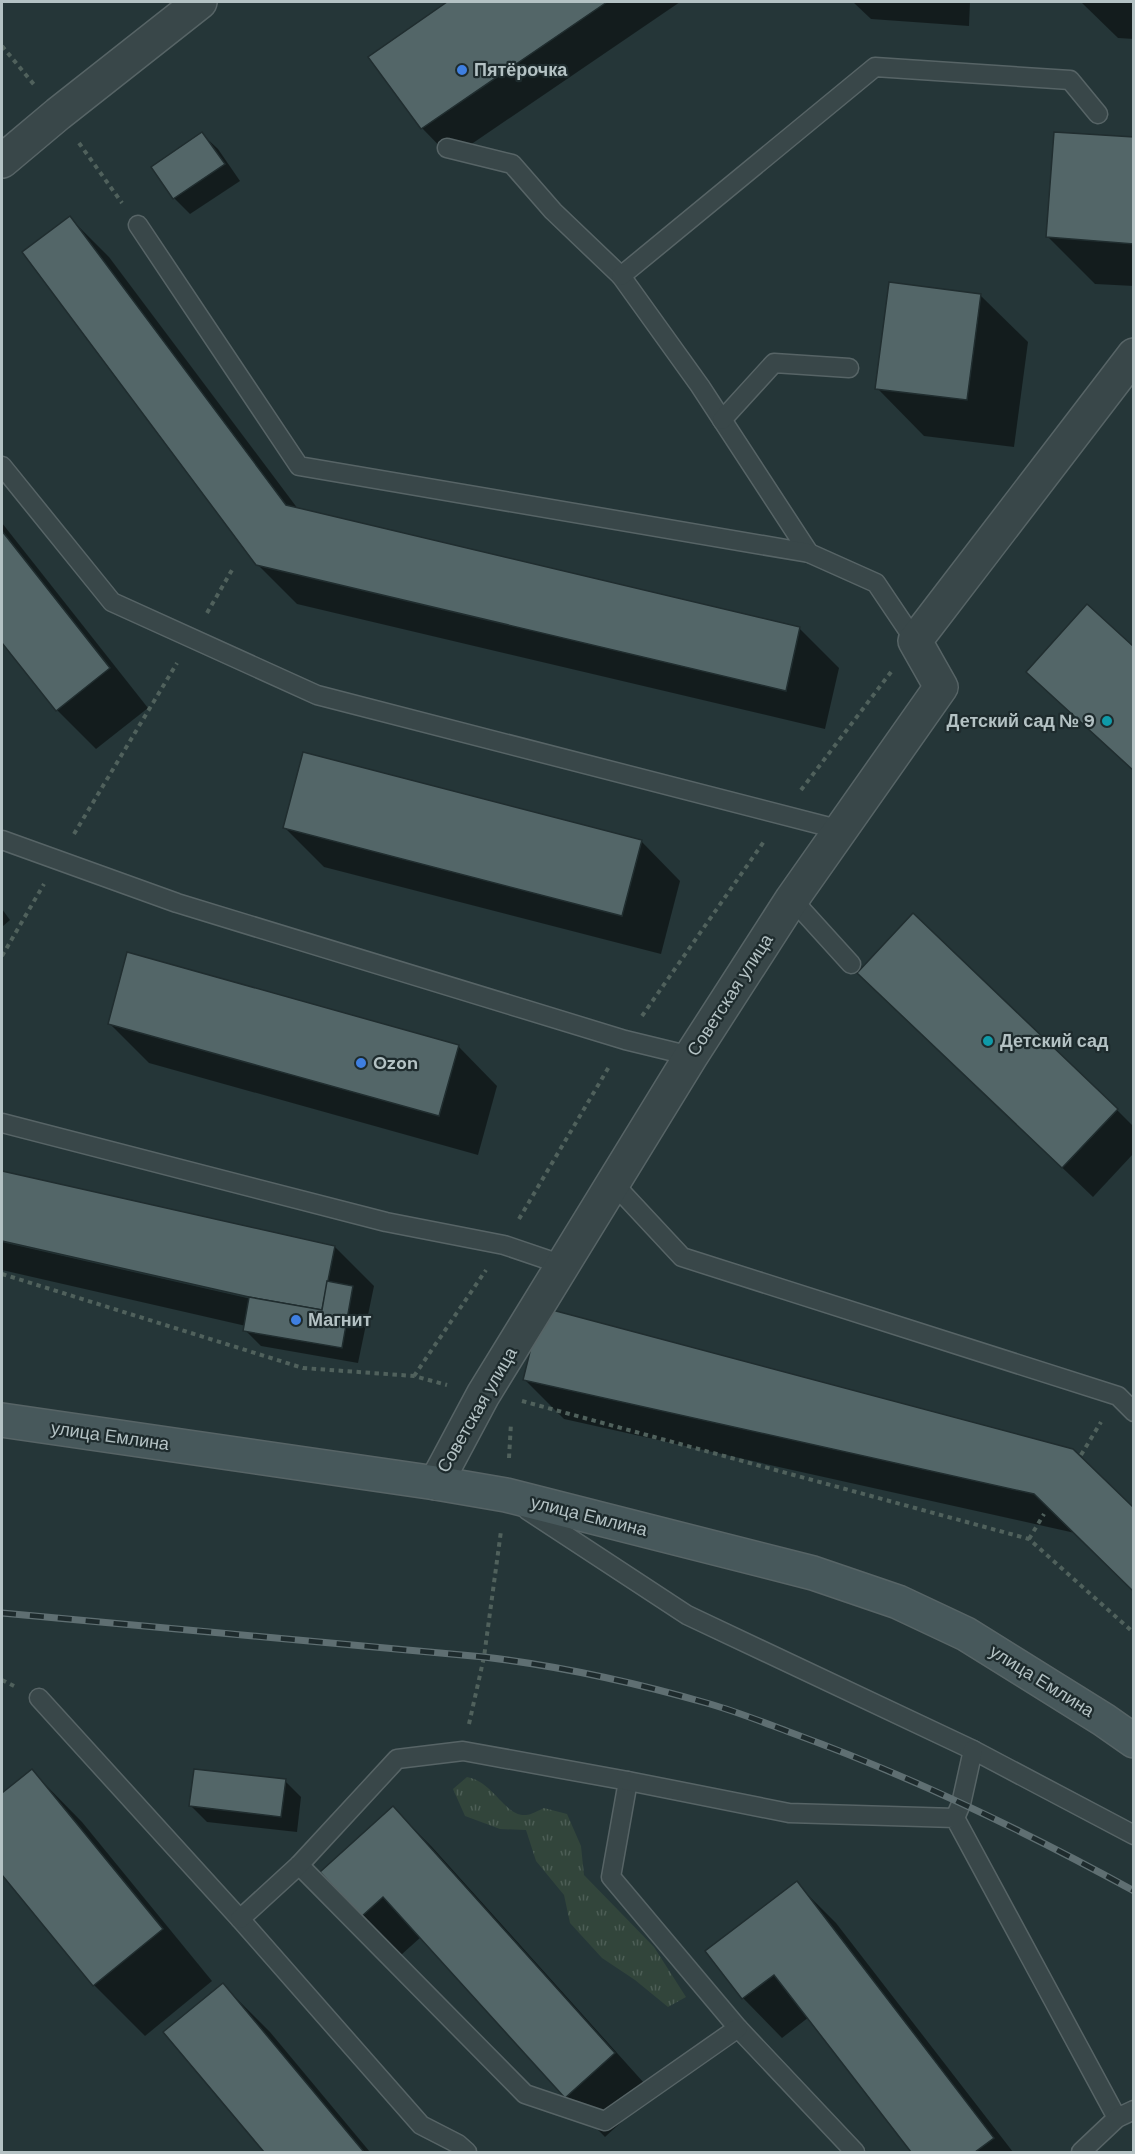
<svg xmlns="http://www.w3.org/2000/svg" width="1135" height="2154" font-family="'DM Sans',sans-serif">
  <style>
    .grass { fill: url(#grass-tufts) }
    .shadow { fill: #0007 }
    .building { fill: #536668; stroke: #202d2f; stroke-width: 1.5 }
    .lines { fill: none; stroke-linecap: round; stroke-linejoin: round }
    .lane-casing { stroke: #576466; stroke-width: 21 }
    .street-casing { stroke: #576466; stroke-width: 36 }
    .secondary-casing { stroke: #576466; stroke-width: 36 }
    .path { stroke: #50615c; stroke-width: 4; stroke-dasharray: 4.5 4.5; stroke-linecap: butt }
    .lane { stroke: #394749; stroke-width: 18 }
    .street { stroke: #394749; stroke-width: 33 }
    .secondary { stroke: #47585b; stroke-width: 33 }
    .rail-casing { stroke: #5f6f72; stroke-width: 7 }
    .rail { stroke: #1e2b2d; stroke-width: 4.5; stroke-dasharray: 14; stroke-linecap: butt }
    .shop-dot { fill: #3f7fe0; stroke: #1e2b2d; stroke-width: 2 }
    .culture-dot { fill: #0f9aa8; stroke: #1e2b2d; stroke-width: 2 }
    .labels { text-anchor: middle; stroke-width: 4.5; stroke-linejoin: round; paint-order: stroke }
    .poi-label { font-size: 18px; font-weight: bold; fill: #b4c2c4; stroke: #1e2b2d; text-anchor: start }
    .street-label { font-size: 18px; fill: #b4c2c4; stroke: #1e2b2d }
  </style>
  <defs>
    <pattern id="grass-tufts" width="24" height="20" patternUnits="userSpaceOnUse" patternTransform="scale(1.5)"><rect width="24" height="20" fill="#32453b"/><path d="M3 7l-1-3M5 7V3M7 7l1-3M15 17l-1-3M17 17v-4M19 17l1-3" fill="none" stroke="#4d5e56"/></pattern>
  </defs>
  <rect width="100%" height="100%" fill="#253638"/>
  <path class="grass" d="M467,1777C494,1782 505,1817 526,1815C531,1815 539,1810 544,1808L567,1814L581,1846L584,1875L654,1947L686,1997L668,2007L635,1980L602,1958L570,1923L564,1895L536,1861L526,1830L500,1829L465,1816L453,1789Z"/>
  <g class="shadow">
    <polygon points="449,2 680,2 451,158 422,128 370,57"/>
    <polygon points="853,2 970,2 969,26 871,19"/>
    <polygon points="1081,2 1134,2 1134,39 1118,38"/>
    <polygon points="202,134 218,149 240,181 190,214 174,198 153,167"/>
    <polygon points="1134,139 1134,286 1095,284 1047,236"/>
    <polygon points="70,218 109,257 298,509 799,628 839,668 825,729 297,604 257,564"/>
    <polygon points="980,295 1028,342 1014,447 924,436 877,388"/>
    <polygon points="2,523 148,708 96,749 57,710 2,641"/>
    <polygon points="1134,649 1134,771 1028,672"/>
    <polygon points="285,828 641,841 680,881 661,954 324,867"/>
    <polygon points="2,909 10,920 2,927"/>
    <polygon points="889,1002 1117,1110 1134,1127 1134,1153 1093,1197"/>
    <polygon points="109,1023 458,1046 497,1086 478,1155 149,1063"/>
    <polygon points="2,1172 335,1247 374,1286 358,1363 261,1346 245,1330 246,1326 2,1270 2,1242 256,1300 256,1297 2,1239"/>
    <polygon points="525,1380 1073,1451 1075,1533 564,1419"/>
    <polygon points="32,1771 82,1822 212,1981 145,2036 94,1985 2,1872 2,1795"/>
    <polygon points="285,1781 301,1797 297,1832 207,1822 191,1806"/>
    <polygon points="393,1808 432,1847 653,2093 605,2137 566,2097 421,1937 401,1955 362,1916"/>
    <polygon points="796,1883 836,1923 1013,2152 913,2152 809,2017 782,2038 743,1998 708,1952"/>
    <polygon points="223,1985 270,2032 370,2152 266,2152 165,2032"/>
  </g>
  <g class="building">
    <polygon points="447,2 607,2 421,129 368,57"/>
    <polygon points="202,132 225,164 173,199 151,167"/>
    <polygon points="1054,132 1134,137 1134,244 1046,237"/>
    <polygon points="70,216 286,505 800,627 786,691 256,565 22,252"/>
    <polygon points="889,282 981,294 967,400 875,389"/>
    <polygon points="2,531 110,668 56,711 2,643"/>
    <polygon points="1087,604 1134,647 1134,771 1026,672"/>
    <polygon points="303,752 642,840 622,916 283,828"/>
    <polygon points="913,913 1118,1109 1062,1168 857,973"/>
    <polygon points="127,952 459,1045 439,1116 108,1024"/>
    <polygon points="2,1171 335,1246 322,1310 249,1297 2,1241"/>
    <polygon points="327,1281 353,1286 342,1348 243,1331 249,1297 322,1310"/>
    <polygon points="541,1307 1073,1449 1134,1508 1134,1592 1034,1494 523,1380"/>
    <polygon points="32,1769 163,1929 93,1986 2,1875 2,1793"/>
    <polygon points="194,1769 286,1779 281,1817 189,1806"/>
    <polygon points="393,1806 615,2053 565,2098 383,1897 361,1917 320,1872"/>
    <polygon points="797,1881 994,2138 975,2152 911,2152 774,1975 742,1999 705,1951"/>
    <polygon points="223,1983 364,2152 264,2152 163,2032"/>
  </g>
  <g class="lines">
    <g class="lane-casing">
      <g id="lane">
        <polyline points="447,148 512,164 553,211 621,276 700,386 809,553"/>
        <polyline points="138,225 299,466 809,553 876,583 915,641"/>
        <polyline points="621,276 875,67 1070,80 1098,114"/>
        <polyline points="722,420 774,363 849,368"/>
        <polyline points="2,466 112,602 317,695 841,830"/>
        <polyline points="2,840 177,903 625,1040 691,1056"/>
        <polyline points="792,899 851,964"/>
        <polyline points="2,1123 386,1222 504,1245 563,1265"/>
        <polyline points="613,1183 682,1257 1118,1396 1134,1412"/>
        <polyline points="527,1510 687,1615 973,1750 1134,1835"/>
        <polyline points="39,1698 240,1919 421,2125 458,2144 467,2152"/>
        <polyline points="628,1781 611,1877 738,2028 855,2152"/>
        <polyline points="955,1818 961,1804 973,1750"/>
        <polyline points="299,1865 525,2094 605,2121 738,2028"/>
        <polyline points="240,1919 299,1865 397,1759 463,1751 628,1781 789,1813 955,1818 1117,2118"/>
        <polyline points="1081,2152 1117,2118 1134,2110"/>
      </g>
    </g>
    <g class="street-casing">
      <g id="street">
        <polyline points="2,161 58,114 200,2"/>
        <polyline points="436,1483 483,1395 691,1056 792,899 941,687 915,641 1134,355"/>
      </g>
    </g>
    <g class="secondary-casing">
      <polyline id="secondary" points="2,1420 436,1483 506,1495 813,1573 898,1602 966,1634 1104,1720 1134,1741"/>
    </g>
    <g class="path">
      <polyline points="2,46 36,87"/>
      <polyline points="79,143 122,203"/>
      <polyline points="207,613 232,570"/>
      <polyline points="801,790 891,672"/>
      <polyline points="74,834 177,663"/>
      <polyline points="2,956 44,884"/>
      <polyline points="642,1016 765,840"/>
      <polyline points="519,1219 610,1065"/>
      <polyline points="2,1274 303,1368 414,1376 447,1385"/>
      <polyline points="414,1376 486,1270"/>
      <polyline points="522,1401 1029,1539 1134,1633"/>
      <polyline points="1081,1455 1101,1422"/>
      <polyline points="509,1458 511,1423"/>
      <polyline points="1029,1539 1044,1514"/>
      <polyline points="2,1680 14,1686"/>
      <polyline points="469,1724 484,1657 501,1531"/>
    </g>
    <use href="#lane" class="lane"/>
    <use href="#street" class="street"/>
    <use href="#secondary" class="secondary"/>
    <g class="rail-casing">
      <path id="rail" d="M2,1613L484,1657C560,1666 637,1683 710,1704C738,1712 765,1723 792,1733C910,1776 1023,1830 1134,1891"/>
    </g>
    <use href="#rail" class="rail"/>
  </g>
  <g class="shop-dot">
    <circle cx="462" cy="70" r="6"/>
    <circle cx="361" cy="1063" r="6"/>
    <circle cx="296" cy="1320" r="6"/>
  </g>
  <g class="culture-dot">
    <circle cx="1107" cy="721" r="6"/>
    <circle cx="988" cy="1041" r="6"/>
  </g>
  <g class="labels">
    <g class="poi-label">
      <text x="474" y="76">Пятёрочка</text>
      <text x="1095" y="727" text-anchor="end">Детский сад № 9</text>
      <text x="1000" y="1047">Детский сад</text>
      <text x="373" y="1069">Ozon</text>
      <text x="308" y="1326">Магнит</text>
    </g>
    <g class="street-label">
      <text transform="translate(730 995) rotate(-57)" y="6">Советская улица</text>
      <text transform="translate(477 1410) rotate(-60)" y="6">Советская улица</text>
      <text transform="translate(110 1436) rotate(8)" y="6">улица Емлина</text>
      <text transform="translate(589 1516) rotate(14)" y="6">улица Емлина</text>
      <text transform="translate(1042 1681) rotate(32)" y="6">улица Емлина</text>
    </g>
  </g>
  <rect width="1135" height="2154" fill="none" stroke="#b4c2c4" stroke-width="6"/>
</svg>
